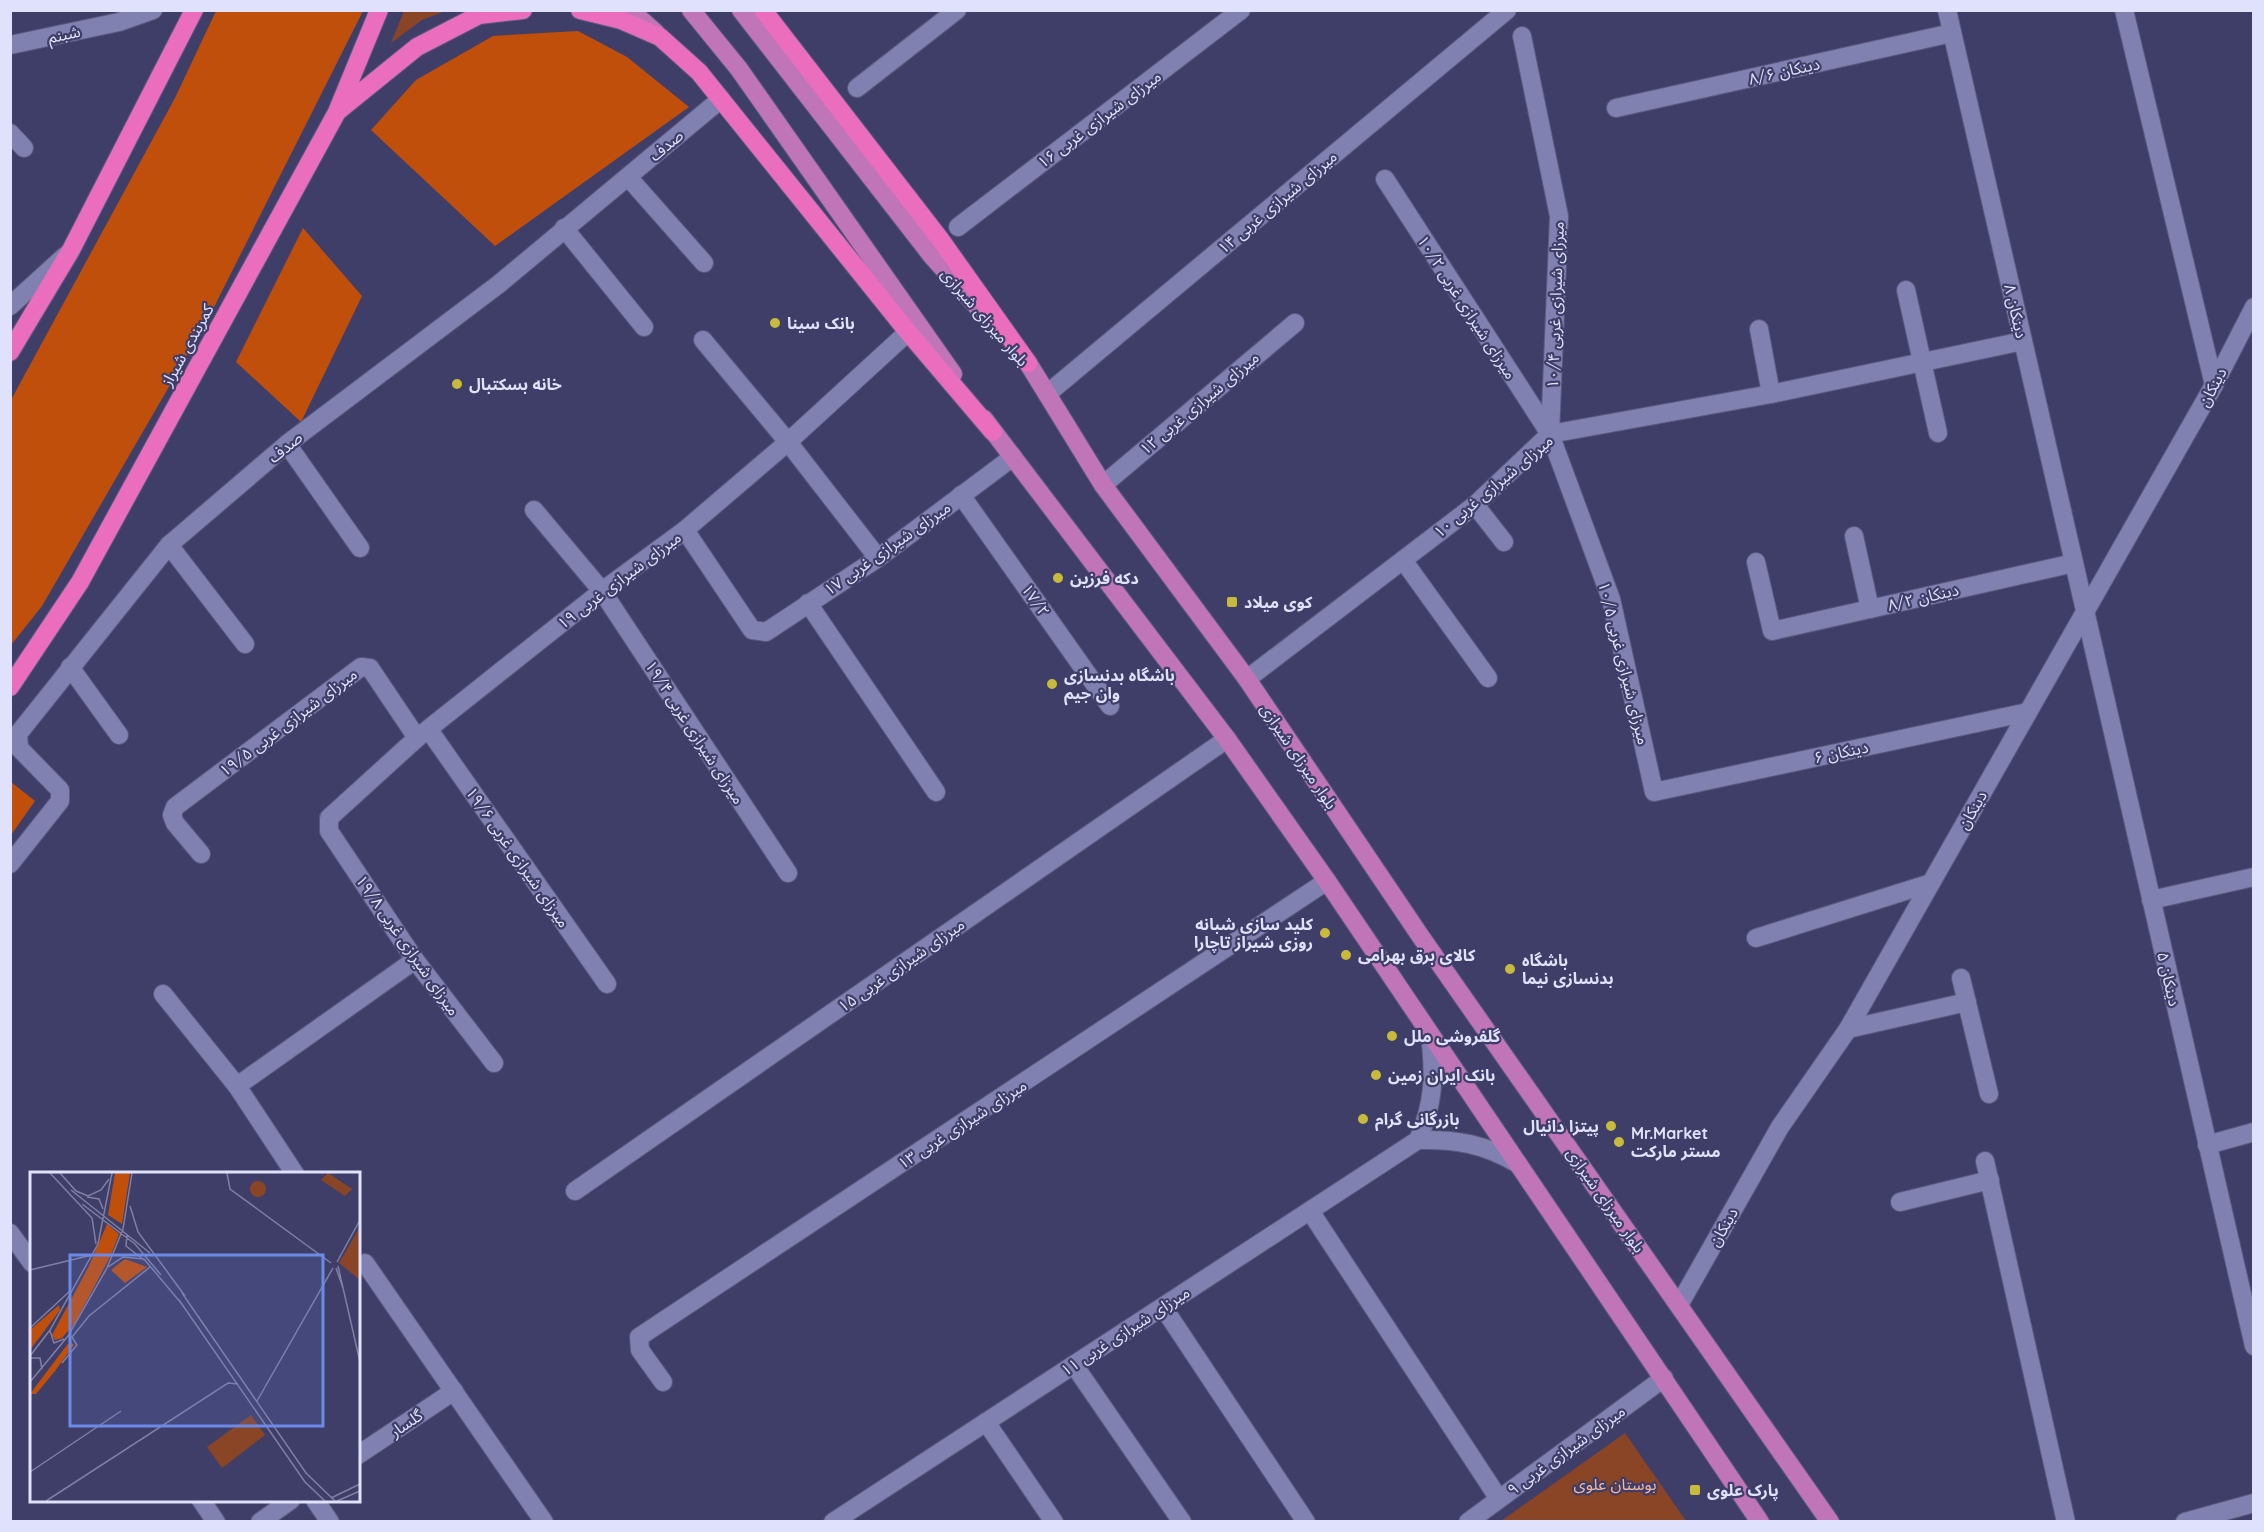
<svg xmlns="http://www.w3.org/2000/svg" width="2264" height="1532" font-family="Quicksand,'Noto Sans Arabic',sans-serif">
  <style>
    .green { fill: #8a4526 }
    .forest { fill: #c14f0c }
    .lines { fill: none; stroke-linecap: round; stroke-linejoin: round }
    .street-casing { stroke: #5b597d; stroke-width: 20 }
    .secondary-casing { stroke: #5b597d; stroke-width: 20 }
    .primary-casing { stroke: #5b597d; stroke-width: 20 }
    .highway-casing { stroke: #5b597d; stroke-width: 20 }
    .street { stroke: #8081b1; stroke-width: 18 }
    .secondary { stroke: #8081b1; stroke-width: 18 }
    .primary { stroke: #c075b8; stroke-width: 18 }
    .highway { stroke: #eb6dbd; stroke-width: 18 }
    .poi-dot { fill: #c8bb3b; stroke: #3f3e69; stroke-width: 2 }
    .labels { text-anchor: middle; stroke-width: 4.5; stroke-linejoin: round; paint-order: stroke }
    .street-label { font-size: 16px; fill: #e0e1fc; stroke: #3f3e69 }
    .poi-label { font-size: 16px; font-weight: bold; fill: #e0e1fc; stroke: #3f3e69; text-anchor: start }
    .park-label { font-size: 16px; fill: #f4b8a0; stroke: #3f3e69 }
    .inset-road { fill: none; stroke: #7f7fa4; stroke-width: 1.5 }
    .view { fill: #6b89e6; fill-opacity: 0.15; stroke: #6b89e6; stroke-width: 3 }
    .inset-edge { fill: none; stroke: #e0e1fc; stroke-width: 3 }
  </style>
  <rect width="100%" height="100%" fill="#3f3e69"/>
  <g class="green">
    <polygon points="404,11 404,10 445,11 422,20 391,43"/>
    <polygon points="1625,1433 1686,1521 1501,1521"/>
  </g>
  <g class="forest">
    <polygon points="216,11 363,11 207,321 42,606 11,645 11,400 175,98"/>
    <polygon points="578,31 627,57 689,107 495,246 371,130 416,80 493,36"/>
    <polygon points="303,228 362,296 301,422 236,362"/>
    <polygon points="11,782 35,801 11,835"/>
  </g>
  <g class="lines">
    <g class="street-casing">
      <g id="street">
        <polyline points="1947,10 2254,1346"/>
        <polyline points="2124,10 2214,385"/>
        <polyline points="1522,36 1559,216 1550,434"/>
        <polyline points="857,88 957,10"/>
        <polyline points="1616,108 1952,33"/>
        <polyline points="10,133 24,148"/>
        <polyline points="628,177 704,263"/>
        <polyline points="1385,179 1550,434 1611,599 1654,792 2028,712"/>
        <polyline points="958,227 1241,10"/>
        <polyline points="564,228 644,327"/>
        <polyline points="1906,290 1938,433"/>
        <polyline points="1759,329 1771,394"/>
        <polyline points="703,340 788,442 878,558"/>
        <polyline points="1047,394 1507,10"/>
        <polyline points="287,444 360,548"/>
        <polyline points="1103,485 1295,323"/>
        <polyline points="961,495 1110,706"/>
        <polyline points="1475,505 1504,542"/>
        <polyline points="534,510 602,591 788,873"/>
        <polyline points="685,530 752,630 766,632 878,558 1013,457"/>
        <polyline points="1854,536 1870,609"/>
        <polyline points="169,545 245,644"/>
        <polyline points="1403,560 1488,678"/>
        <polyline points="1756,562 1772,631 2074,563"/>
        <polyline points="808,603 936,792"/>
        <polyline points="70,667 119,735"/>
        <polyline points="1247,679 1475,505 1550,434 1771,394 2023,341"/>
        <polyline points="429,730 607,984"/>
        <polyline points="201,854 175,823 172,815 175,807 361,667 370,668 417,738"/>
        <polyline points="2151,900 2254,877"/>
        <polyline points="1756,938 1931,883"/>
        <polyline points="1961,978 1989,1094"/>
        <polyline points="163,994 237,1086 295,1174"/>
        <polyline points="1848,1029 1967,1002"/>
        <polyline points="494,1063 415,960 329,831 329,818 417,738 602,591 685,530 788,442 908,332"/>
        <polyline points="237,1086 415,960"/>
        <polyline points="2207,1145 2254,1132"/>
        <polyline points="1985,1161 2066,1522"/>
        <polyline points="575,1191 1227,739"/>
        <polyline points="1900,1202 1990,1180"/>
        <polyline points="1310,1211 1499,1499"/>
        <polyline points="10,1233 32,1263"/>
        <polyline points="365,1263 544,1522"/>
        <polyline points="1163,1307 1306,1522"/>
        <polyline points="1074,1365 1182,1522"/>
        <polyline points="663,1382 640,1350 639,1337 1327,881"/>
        <polyline points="986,1422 1054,1522"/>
        <polyline points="201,1500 216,1522"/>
        <polyline points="315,1500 330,1522"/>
        <polyline points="1468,1522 1664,1378"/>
        <polyline points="2185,1522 2254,1503"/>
      </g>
    </g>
    <g class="secondary-casing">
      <g id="secondary">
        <polyline points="10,45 119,22 153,10"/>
        <polyline points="10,306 65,256"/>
        <polyline points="10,864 60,801 60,790 19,748 18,734 169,545 287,444 499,284 721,99"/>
        <path d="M1418,1140C1434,1103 1435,1075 1430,1035"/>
        <polyline points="1679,1305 1780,1127 1848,1029 2214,385 2254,307"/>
        <polyline points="358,1455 454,1391"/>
        <polyline points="260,1522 291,1500"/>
        <path d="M833,1522L1418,1140C1456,1139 1485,1144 1518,1164"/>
      </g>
    </g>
    <g class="primary-casing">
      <g id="primary">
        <polyline points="630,10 656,33"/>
        <polyline points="691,10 739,69 953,374"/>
        <polyline points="741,10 932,256 992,323"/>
        <polyline points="1019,353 1028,363 1103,485 1247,679 1421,937 1830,1522"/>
        <polyline points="984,419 1227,739 1327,881 1760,1522"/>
      </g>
    </g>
    <g class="highway-casing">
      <g id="highway">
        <polyline points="580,10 621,20 660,37 699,72 908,332 993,432"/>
        <polyline points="763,10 940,239 1028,363"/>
        <polyline points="338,111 417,47 479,15 523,10"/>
        <polyline points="10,352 71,250 194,10"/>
        <polyline points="10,687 80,582 337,112 379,10"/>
      </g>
    </g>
    <use href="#street" class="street"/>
    <use href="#secondary" class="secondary"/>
    <use href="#primary" class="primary"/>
    <use href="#highway" class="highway"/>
  </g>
  <g class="poi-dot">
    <circle cx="775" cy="323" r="6"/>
    <circle cx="457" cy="384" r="6"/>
    <circle cx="1058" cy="578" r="6"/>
    <rect x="1226" y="596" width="12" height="12" rx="3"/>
    <circle cx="1052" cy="684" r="6"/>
    <circle cx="1325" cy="933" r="6"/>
    <circle cx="1346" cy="955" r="6"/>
    <circle cx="1510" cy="969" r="6"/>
    <circle cx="1392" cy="1036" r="6"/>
    <circle cx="1376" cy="1075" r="6"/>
    <circle cx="1363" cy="1119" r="6"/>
    <circle cx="1611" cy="1126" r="6"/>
    <circle cx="1619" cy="1142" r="6"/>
    <rect x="1689" y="1484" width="12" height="12" rx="3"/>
  </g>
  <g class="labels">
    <g class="street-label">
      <text transform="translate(64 34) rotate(-12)" y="6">شبنم</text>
      <text transform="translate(1784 71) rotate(-13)" y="6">۸/۶ دینکان</text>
      <text transform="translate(1099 119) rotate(-37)" y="6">۱۶ میرزای شیرازی غربی</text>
      <text transform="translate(666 145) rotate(-40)" y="6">صدف</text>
      <text transform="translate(1277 202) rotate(-40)" y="6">۱۴ میرزای شیرازی غربی</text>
      <text transform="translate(1555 305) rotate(-88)" y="6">۱۰/۴ میرزای شیرازی غربی</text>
      <text transform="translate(1467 307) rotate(57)" y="6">۱۰/۲ میرزای شیرازی غربی</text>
      <text transform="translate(2016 311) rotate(77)" y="6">۸ دینکان</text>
      <text transform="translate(985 317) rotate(49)" y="6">بلوار میرزای شیرازی</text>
      <text transform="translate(187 345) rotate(-61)" y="6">کمربندی شیراز</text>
      <text transform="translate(2212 387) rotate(-62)" y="6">دینکان</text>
      <text transform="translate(1199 403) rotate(-40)" y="6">۱۲ میرزای شیرازی غربی</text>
      <text transform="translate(285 447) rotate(-39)" y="6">صدف</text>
      <text transform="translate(1493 486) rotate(-40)" y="6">۱۰ میرزای شیرازی غربی</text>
      <text transform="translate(887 548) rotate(-35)" y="6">۱۷ میرزای شیرازی غربی</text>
      <text transform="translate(619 580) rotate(-37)" y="6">۱۹ میرزای شیرازی غربی</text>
      <text transform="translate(1923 597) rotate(-13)" y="6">دینکان ۸/۲</text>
      <text transform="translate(1036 600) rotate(55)" y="6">۱۷/۲</text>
      <text transform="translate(1624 663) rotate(76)" y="6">۱۰/۵ میرزای شیرازی غربی</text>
      <text transform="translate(288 722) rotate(-37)" y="6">۱۹/۵ میرزای شیرازی غربی</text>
      <text transform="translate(695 732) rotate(57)" y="6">۱۹/۴ میرزای شیرازی غربی</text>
      <text transform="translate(1841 752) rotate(-12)" y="6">دینکان ۶</text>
      <text transform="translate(1299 756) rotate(56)" y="6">بلوار میرزای شیرازی</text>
      <text transform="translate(1972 810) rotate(-60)" y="6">دینکان</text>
      <text transform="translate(518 857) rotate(55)" y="6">۱۹/۶ میرزای شیرازی غربی</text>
      <text transform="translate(408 945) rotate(55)" y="6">۱۹/۸ میرزای شیرازی غربی</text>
      <text transform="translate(901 965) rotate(-35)" y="6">۱۵ میرزای شیرازی غربی</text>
      <text transform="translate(2169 979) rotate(77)" y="6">۵ دینکان</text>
      <text transform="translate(962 1124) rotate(-33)" y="6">۱۳ میرزای شیرازی غربی</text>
      <text transform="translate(1606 1200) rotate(55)" y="6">بلوار میرزای شیرازی</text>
      <text transform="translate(1723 1227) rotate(-60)" y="6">دینکان</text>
      <text transform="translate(1125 1331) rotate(-33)" y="6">میرزای شیرازی غربی ۱۱</text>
      <text transform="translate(406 1423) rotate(-34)" y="6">گلسار</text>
      <text transform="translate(1566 1450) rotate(-36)" y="6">میرزای شیرازی غربی ۹</text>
    </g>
    <g class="poi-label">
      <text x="787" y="329">بانک سینا</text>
      <text x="469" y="390">خانه بسکتبال</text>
      <text x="1070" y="584">دکه فرزین</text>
      <text x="1244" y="608">کوی میلاد</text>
      <text x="1064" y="681">باشگاه بدنسازی<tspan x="1064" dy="18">وان جیم</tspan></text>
      <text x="1313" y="930" text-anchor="end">کلید سازی شبانه<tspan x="1313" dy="18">روزی شیراز تاچارا</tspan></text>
      <text x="1358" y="961">کالای برق بهرامی</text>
      <text x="1522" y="966">باشگاه<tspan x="1522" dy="18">بدنسازی نیما</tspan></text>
      <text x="1404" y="1042">گلفروشی ملل</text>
      <text x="1388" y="1081">بانک ایران زمین</text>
      <text x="1375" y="1125">بازرگانی گرام</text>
      <text x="1599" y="1132" text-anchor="end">پیتزا دانیال</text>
      <text x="1631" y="1139">Mr.Market<tspan x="1631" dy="18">مستر مارکت</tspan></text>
      <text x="1707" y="1496">پارک علوی</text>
    </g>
    <g class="park-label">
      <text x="1615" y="1490">بوستان علوی</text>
    </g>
  </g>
  <g transform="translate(30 1172)">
    <rect width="330" height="330" fill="#3f3e69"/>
    <path d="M298,1L322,17L315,24L291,8ZM220 17a8 8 0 1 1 16 0a8 8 0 1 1-16 0ZM330,55V108L309,91ZM221,243L235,263L192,296L177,275Z" fill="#8a4526"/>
    <path d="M85,1H100L92,52L78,43ZM77,52L89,62L81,83L45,151L32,166L25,168L22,163L59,94ZM95,87L117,95L95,111L81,98ZM29,133L30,138L0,178V158ZM40,169L44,173L25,199L6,222H0Z" fill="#c14f0c"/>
    <path class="inset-road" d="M20,1L62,46L66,72M30,1L46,19L58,24L71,18L79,7M197,1L200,17L301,91M41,18L120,81M57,25L69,27L73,37M52,32L105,72L131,103M100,34L108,60L155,124M97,63L96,74L114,88M307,90L330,48M308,94L330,190M78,95L93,85L114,87L151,131M306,96L313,116M0,98L62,83M152,121L276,301L305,329M149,128L275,310L295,329M0,156L41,118M20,159L24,171L34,167M0,184L20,158L68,72L82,1M0,186H10L12,197M32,191L47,173L42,165L59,144L120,95M0,210L38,164L77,96L93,57L102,1M227,229L303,96M0,300L91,239M301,326L330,312M16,329L198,211L208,212M307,329L330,319"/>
    <path class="view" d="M40,83H293V254H40Z"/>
    <rect width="330" height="330" class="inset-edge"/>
  </g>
  <rect width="2264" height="1532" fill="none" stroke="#e0e1fc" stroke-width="24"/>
</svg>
